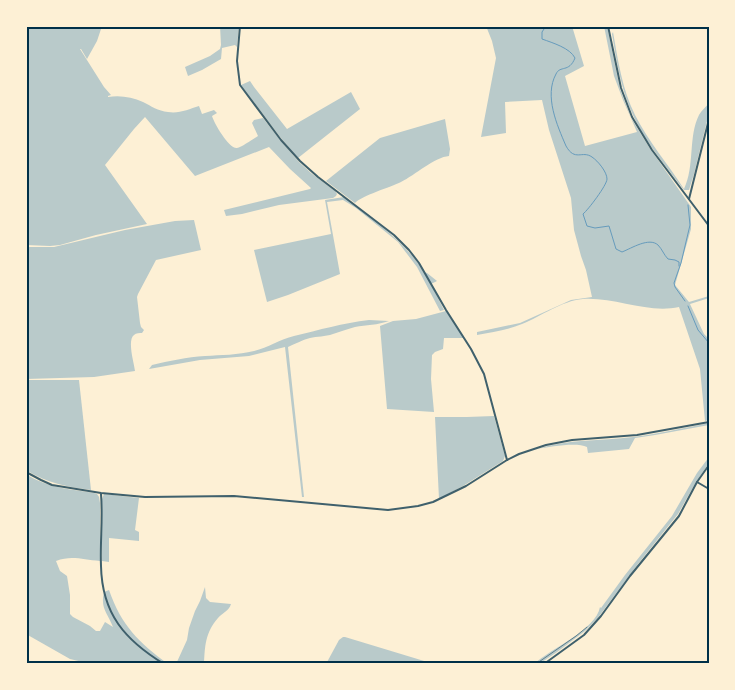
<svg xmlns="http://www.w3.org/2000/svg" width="735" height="690" font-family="Mulish,sans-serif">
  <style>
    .green { fill: #b9caca }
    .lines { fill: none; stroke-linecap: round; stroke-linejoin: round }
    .stream { stroke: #669bbc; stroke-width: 1 }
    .path { stroke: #003049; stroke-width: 0.5 }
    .minor { stroke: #3f606c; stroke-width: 2 }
    .neatline { fill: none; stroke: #003049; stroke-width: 2 }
  </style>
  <rect width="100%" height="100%" fill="#fdf0d5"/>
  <g class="green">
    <path d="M26,26H102L97,41L87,59L81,49H80L104,87L111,95L108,96V97C120,95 132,97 143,102C151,106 158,111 168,112C179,114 189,109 199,106L202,114L214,110L217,113L212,116C214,123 229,149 237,148C242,147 253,139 258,136L252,123L254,120L263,118L281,141L299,162L311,173L335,191L337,194L336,196L333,198L279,205L242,214L226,216L224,210L310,189L311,188L290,169L269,147L195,176L145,117L134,129L105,165L147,224L96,235L60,245L50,246L26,245Z"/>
    <polygon points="220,26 239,26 237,47 235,45 222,48 221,59 202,70 188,76 185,67 210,56 220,49 221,45"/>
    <path d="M486,26H572L584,66L565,76L585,146L637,132L623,100L614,76L604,26H607L620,89L631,118L649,147L691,207V229L675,285L689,302L709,296V298L690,304L704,334L709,339V420L705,421L700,369L679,307C648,314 615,297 583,299C561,301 542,316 522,324C508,330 492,332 477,335V332L520,323L571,300L592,297L586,270L581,256L574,230L571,198L549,130L542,100L505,102L506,133L481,137L496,58L492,41Z"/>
    <path d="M613,32C618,60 622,89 635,115C648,141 668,164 684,189C695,166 688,137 699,115C701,111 706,107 709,103V113L694,174L689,190H684C664,164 641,137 629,106C620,83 616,58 612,34Z"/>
    <polygon points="250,81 254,87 287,129 351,92 360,109 298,158 280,137 241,85"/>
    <path d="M445,119L450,149L449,156C435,157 415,175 401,182C391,187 361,196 355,203L326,181L380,138Z"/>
    <path d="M344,197C374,221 403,239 424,272L427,273L437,281L431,284L444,310L440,311L417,267L398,242L356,208L343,200L327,202L340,274L288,295L267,302L254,250L331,234L325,200Z"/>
    <path d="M194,220L201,250L156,260L138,294L137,297L140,323L141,327L144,330L142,333C140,333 136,333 134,335C127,340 134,363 135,371L94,377L26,379V247H54L125,230L175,221Z"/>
    <polygon points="446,311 464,338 444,338 443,349 435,352 432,355 431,379 434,412 387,409 380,326 393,321 416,319"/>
    <path d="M369,320L389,321C378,325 366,325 355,327C347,329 340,332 333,334C325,337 317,336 310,338C302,340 295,344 288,347L304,497H302L285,347L249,356L200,360L149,369L152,365C169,361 187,357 205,356C221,355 238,355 254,351C268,348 280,339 294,336C319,330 343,323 369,320Z"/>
    <path d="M26,380H79L91,490C67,487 47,483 26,470Z"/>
    <polygon points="494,416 505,456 503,461 463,486 439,499 435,417 467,417"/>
    <path d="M709,423V425L655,435L635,438L629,449L588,453L587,447C576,442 550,447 537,449C568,439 601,441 633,437C658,434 683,428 709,423Z"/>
    <path d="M709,457V463L696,482L678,514L638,564L597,619L585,631L557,652L539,664H534C550,649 596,630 600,607L601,608L625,575L672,516L697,473Z"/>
    <path d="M26,474C47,488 70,489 94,493L97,494L99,497L100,503V561C83,560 72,555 56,561L60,571L67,576L70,595V614L73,617L90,626L96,631H100L105,622L113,627C108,613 100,609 104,592L109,590C121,625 139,643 168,664H91L70,659L26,634Z"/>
    <polygon points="104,494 139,498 135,530 139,532 139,541 109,538 109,562 102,561 102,499"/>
    <path d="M205,587L206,598L210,602L231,604C229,611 222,613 218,618C205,633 205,646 204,664H176L187,640L189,628L195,611L200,601Z"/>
    <polygon points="343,637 345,637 434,664 326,664 339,640"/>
  </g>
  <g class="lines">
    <g class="stream">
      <path d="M546,26L542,32V39C553,43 570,48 575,58C569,73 560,65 556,74C544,96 557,125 566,146C575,162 582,150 592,157C598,161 607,172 607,179C607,185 588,210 583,214L587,226L595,228L609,226L616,249L622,252C632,248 649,237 658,245C662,249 664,255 668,259L675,260L679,262V266"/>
      <polyline points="685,301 675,287 674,283 681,263 690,225 688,205"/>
      <polyline points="688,306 698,330 709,343"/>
    </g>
    <polyline class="path" points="536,664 576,636 587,627"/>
    <g class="minor">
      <polyline points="240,26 237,61 240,85 281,140 300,161 318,177 394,235 409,250 419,263 446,310 471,349 484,374 507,460"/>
      <polyline points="608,26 621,88 632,117 652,150 709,226"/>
      <polyline points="689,199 709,119"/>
      <polyline points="26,472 41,480 52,485 101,493 145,497 234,496 388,510 418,506 433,502 466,486 507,460 519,454 546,445 572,440 637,435 709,422"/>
      <polyline points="697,482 709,489"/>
      <path d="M101,494C103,518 100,542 101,566C102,614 125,640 164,664"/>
      <polyline points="544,664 584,635 601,616 630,576 679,516 697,482 709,465"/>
    </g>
  </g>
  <rect width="735" height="690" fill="none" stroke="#fdf0d5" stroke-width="55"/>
  <rect x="28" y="28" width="680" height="634" class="neatline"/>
</svg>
